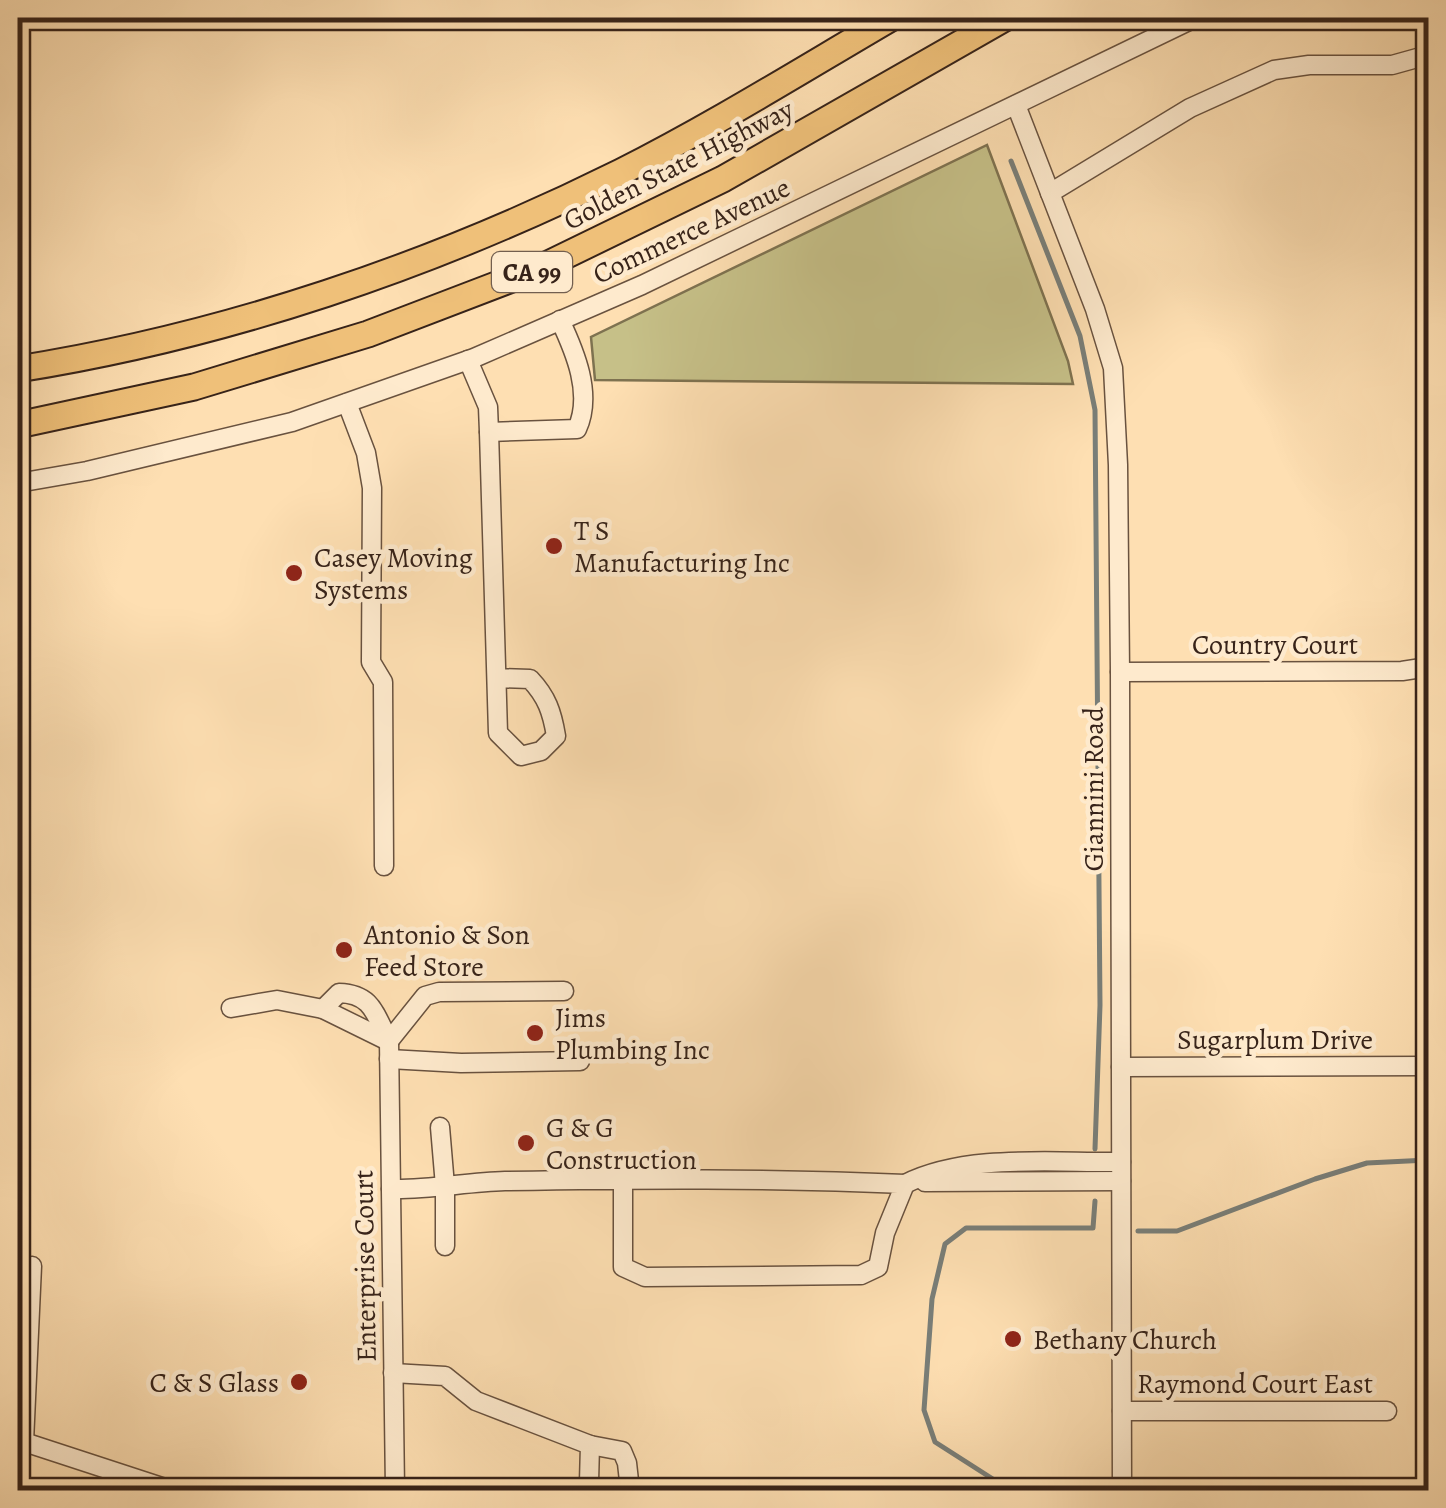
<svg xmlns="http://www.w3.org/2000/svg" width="1446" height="1508" font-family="Alegreya,serif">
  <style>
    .green { fill: #c6c088; stroke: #7e7250; stroke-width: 2.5 }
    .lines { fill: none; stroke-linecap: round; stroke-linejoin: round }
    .stream { stroke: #797e78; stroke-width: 5 }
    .minor-casing { stroke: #69523f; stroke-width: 21 }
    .highway-casing { stroke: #372319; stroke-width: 29 }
    .minor { stroke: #feeacd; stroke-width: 18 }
    .highway { stroke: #efc079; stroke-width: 25 }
    .poi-dot { fill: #8f2418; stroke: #feeacd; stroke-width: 4 }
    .labels { text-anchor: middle; stroke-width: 9; stroke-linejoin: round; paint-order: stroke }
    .shield { fill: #feeacd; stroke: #735f4f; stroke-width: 2.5 }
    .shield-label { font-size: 25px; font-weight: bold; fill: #372319 }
    .street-label { font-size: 28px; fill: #372319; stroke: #feeacd }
    .poi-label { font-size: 28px; fill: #372319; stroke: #feeacd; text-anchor: start }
  </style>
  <rect width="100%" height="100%" fill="#fedfb2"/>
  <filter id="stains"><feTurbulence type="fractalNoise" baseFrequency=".002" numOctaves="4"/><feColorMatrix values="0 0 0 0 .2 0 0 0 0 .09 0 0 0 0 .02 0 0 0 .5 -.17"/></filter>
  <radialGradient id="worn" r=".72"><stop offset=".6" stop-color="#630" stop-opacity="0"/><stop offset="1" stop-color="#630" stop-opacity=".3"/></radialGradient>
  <polygon class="green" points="987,145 1068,361 1073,384 595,380 591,337"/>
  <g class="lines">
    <g class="stream">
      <polyline points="1011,161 1080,336 1095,410 1100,1005 1095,1149"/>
      <polyline points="1138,1231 1177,1231 1315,1179 1367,1163 1428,1160"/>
      <polyline points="1010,1490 935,1442 924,1410 932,1299 945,1244 966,1228 1093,1228 1095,1201"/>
    </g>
    <g class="minor-casing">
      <g id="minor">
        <polyline points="1016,105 1095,309 1113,368 1118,465 1120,672 1122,1490"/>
        <polyline points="1050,193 1190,108 1274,70 1309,65 1392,65 1428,55"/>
        <path d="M468,360L488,407L489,432L577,429C593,394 575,352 560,320"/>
        <polyline points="347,403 366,453 372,488 371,662 383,682 384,866"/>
        <path d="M489,432L498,733L521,756L541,751L556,736C552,712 547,697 530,679L497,678"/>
        <polyline points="18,483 87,471 292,422 474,358 642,285 1195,18"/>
        <polyline points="1120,672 1402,671 1428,667"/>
        <polyline points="231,1008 277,1000 323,1009 388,1041"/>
        <path d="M323,1009L339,993C373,994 375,1015 389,1041L395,1490"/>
        <polyline points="389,1041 425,996 439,992 564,991"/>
        <polyline points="389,1059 461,1063 580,1061"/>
        <polyline points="1121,1067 1428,1066"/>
        <polyline points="440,1127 445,1186 445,1246"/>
        <polyline points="925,1182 1121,1181"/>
        <path d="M905,1184C966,1153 1054,1163 1121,1162"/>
        <path d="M391,1189C429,1190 467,1182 505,1181C639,1179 772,1178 905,1184L885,1233L878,1267L861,1275L645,1277L623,1267V1180"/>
        <polyline points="393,1373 445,1376 476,1401 590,1445 589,1482 586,1490"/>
        <polyline points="1122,1411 1387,1411"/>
        <polyline points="18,1440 171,1490"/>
        <polyline points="24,1442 32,1266"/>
        <polyline points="590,1445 622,1451 627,1463 630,1490"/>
        <polyline points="702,1490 709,1488 738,1490"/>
      </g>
    </g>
    <g class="highway-casing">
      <g id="highway">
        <path d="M18,369C226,336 432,266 621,172C714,125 802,70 891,18"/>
        <polyline points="18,425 194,387 368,334 538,269 723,179 1005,18"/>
      </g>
    </g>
    <use href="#minor" class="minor"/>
    <use href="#highway" class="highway"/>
  </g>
  <g class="poi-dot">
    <circle cx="554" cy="546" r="10"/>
    <circle cx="294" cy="573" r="10"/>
    <circle cx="344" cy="950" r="10"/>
    <circle cx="535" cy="1033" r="10"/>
    <circle cx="526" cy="1143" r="10"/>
    <circle cx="1013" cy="1339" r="10"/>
    <circle cx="299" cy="1382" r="10"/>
  </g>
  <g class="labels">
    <rect class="shield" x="492" y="252" width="80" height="40" rx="8"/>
    <g class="shield-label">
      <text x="532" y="281">CA 99</text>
    </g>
    <g class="street-label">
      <text transform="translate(678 164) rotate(-27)" y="10">Golden State Highway</text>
      <text transform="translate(691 230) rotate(-25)" y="10">Commerce Avenue</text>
      <text x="1275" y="654">Country Court</text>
      <text transform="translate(1093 789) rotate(-90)" y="10">Giannini Road</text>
      <text x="1275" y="1049">Sugarplum Drive</text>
      <text transform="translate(364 1266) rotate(-91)" y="10">Enterprise Court</text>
      <text x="1255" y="1393">Raymond Court East</text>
    </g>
    <g class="poi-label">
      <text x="574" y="540">T S<tspan x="574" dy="32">Manufacturing Inc</tspan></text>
      <text x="314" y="567">Casey Moving<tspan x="314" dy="32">Systems</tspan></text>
      <text x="364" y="944">Antonio &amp; Son<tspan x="364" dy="32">Feed Store</tspan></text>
      <text x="555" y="1027">Jims<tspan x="555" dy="32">Plumbing Inc</tspan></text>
      <text x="546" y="1137">G &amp; G<tspan x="546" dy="32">Construction</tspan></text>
      <text x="1033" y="1349">Bethany Church</text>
      <text x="279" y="1392" text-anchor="end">C &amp; S Glass</text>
    </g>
  </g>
  <rect width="1446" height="1508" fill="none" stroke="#fedfb2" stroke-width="60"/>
  <rect x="20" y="20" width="1406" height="1468" fill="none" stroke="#372319" stroke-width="5"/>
  <rect x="30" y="30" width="1386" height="1448" fill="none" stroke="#372319" stroke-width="2.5"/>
  <rect width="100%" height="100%" filter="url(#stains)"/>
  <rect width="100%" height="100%" fill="url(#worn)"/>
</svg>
